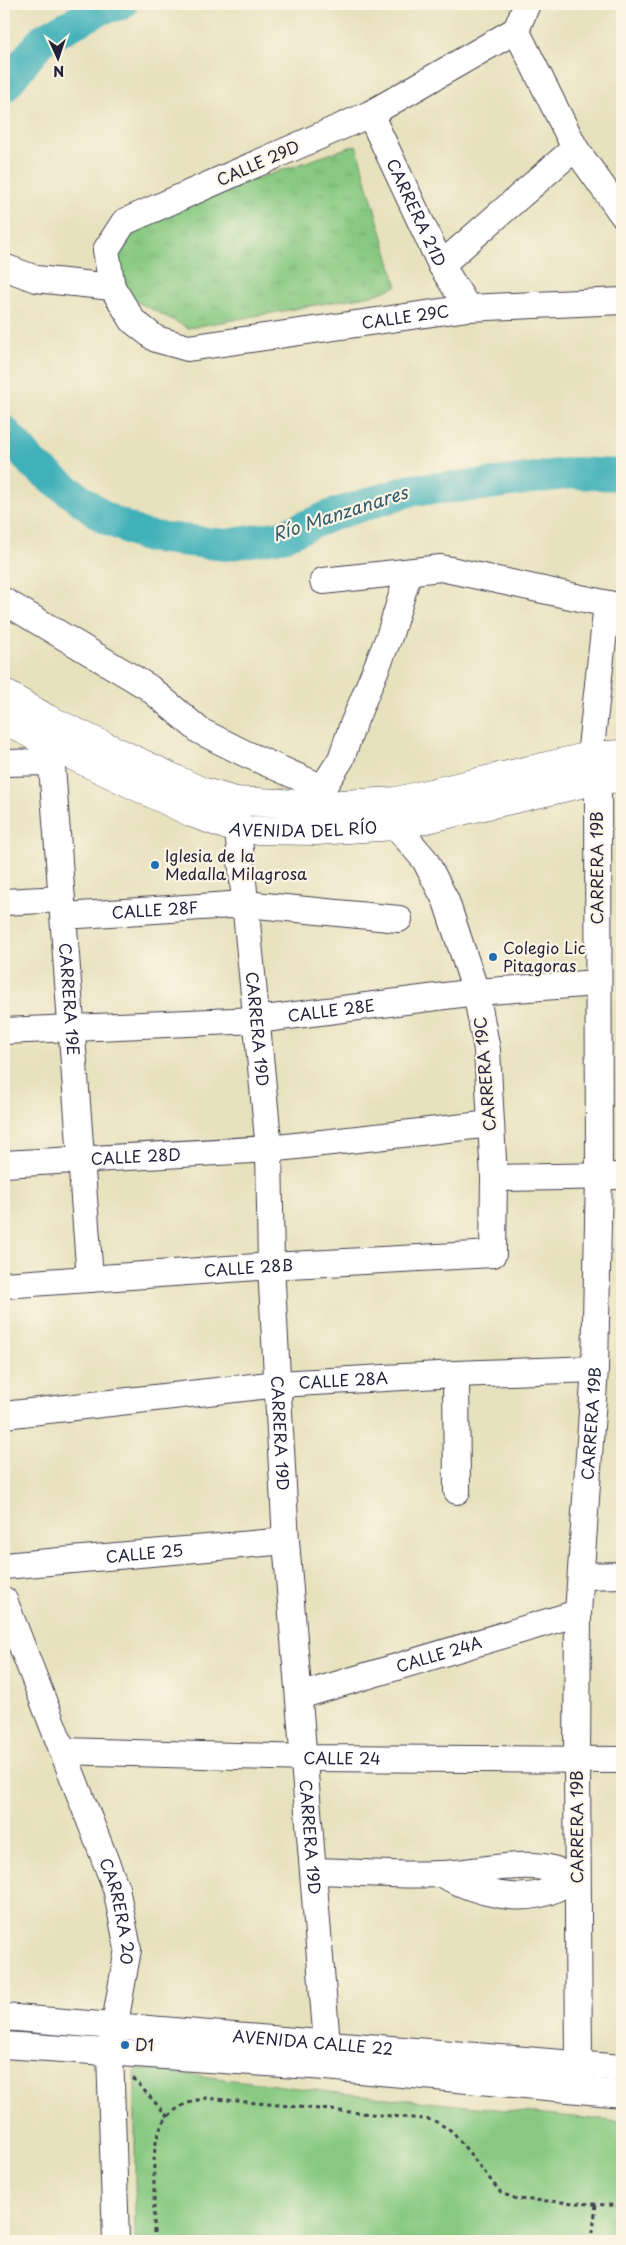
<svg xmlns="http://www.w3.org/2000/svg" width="626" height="2245" font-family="'Playpen Sans',sans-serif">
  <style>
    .grass { fill: url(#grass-tufts); stroke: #54765e }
    .pitch { fill: #87c981; stroke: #54765e }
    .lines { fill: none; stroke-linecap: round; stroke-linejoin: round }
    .river { stroke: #41b1b9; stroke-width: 32 }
    .minor-casing { stroke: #403f4e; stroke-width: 28 }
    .major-casing { stroke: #403f4e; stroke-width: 29 }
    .path { stroke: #403f4e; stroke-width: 3; stroke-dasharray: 4 4; stroke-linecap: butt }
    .minor { stroke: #fff; stroke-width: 26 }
    .major { stroke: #fff; stroke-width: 28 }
    .poi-dot { fill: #1f6fb2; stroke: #fcf5e5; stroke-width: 2 }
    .labels { text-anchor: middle; stroke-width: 4.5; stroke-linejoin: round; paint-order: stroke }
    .street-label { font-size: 16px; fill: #22223b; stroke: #fcf5e5 }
    .poi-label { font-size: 16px; fill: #22223b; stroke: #fcf5e5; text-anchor: start }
    .water-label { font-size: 18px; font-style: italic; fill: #2e5b6d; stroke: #fcf5e5 }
  </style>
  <defs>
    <pattern id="grass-tufts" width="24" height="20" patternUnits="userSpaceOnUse" patternTransform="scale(1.25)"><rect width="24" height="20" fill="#87c981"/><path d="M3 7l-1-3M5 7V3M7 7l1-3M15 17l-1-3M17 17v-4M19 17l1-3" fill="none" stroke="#74ac70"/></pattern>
  </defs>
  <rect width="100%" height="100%" fill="#fcf5e5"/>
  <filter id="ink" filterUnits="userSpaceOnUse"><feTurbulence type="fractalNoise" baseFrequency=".02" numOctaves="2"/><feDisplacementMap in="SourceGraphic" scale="10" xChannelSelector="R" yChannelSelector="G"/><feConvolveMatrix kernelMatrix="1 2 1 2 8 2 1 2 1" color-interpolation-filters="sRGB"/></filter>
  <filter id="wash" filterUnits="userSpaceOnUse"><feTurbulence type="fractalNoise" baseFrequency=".0096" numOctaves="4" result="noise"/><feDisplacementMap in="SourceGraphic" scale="20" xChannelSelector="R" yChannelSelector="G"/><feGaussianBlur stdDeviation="1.12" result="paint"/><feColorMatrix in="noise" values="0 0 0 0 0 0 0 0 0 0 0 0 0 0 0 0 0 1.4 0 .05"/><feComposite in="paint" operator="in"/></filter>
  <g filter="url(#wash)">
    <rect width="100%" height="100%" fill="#e8e1bd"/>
    <polygon class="grass" points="356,145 397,286 377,294 188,328 124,295 115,248 171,208"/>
    <polygon class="pitch" points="135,2068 331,2092 622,2122 622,2241 135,2241"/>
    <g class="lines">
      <g class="river">
        <polyline points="4,87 43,39 101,9 122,4"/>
        <polyline points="4,431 33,464 105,518 145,536 226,545 282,536 332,515 412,490 482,485 572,473 622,475"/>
      </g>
    </g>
  </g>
  <g filter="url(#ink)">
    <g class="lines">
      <g class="minor-casing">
        <g id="minor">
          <path id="s1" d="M527,4L516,30L370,114L124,222L106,250L112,287L133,321L156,339L188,348L468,308L622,301"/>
          <polyline points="516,30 575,148 622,214"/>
          <path id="s2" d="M370,114L441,265L468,308"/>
          <polyline points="441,265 575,148"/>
          <polyline points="4,267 36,279 112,287"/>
          <polyline points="323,581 441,568 622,607"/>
          <polyline points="4,601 148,687 200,731 244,753 323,788"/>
          <path id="s3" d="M49,726L90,1279"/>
          <polyline points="590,756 607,604"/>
          <polyline points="4,763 52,762"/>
          <polyline points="313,803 341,759 352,727 389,637 409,572"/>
          <path id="s4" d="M236,809L269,1149L271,1266L286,1541L327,2044L326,2067"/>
          <polyline points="4,902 62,899"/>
          <path id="s5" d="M64,916L246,904L399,919"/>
          <path id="s6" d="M4,1031L257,1020L476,992L597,983"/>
          <path id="s7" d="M4,1164L269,1149L491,1124"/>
          <polyline points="494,1178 622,1176"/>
          <path id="s8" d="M4,1285L271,1266L493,1254L494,1178L487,1050L476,992L446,901L425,860L396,826"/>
          <polyline points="456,1374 457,1491"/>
          <path id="s9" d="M4,1415L278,1384L456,1374L595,1369"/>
          <path id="s10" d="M4,1566L286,1541"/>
          <polyline points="582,1576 622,1575"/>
          <path id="s11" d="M4,1600L116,1888L128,1949L110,2052L116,2241"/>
          <path id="s12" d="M299,1696L578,1613"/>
          <path id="s13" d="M62,1751L305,1758L622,1760"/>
          <path d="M314,1871C356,1872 399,1876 441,1874C477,1873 522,1859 556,1870L559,1879L557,1888C521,1906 475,1892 441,1874"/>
          <path id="s14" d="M4,2017L622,2068"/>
          <polyline points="4,2045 326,2067 622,2094"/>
          <path id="s15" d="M579,2065L577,1759L578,1613L595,1369L599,1175L598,780"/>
        </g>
      </g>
      <g class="major-casing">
        <g id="major">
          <polyline points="4,693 48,719 201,791 235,801 323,805 396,801 590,756 622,754"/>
          <path id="s16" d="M4,719L50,745L192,813L239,830L316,831L396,826L598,780L622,778"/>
        </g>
      </g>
      <g class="path">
        <polyline points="133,2078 168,2117"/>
        <path d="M154,2241C154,2222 154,2202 154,2183C153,2138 156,2108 206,2098L433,2120L452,2131L501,2193L517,2199L622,2206"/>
        <polyline points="592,2241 596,2204"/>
      </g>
      <use href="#minor" class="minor"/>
      <use href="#major" class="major"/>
    </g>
  </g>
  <g class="poi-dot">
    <circle cx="155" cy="865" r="5"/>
    <circle cx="493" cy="957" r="5"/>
    <circle cx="125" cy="2045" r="5"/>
  </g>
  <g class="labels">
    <g class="street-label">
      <text transform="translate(258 163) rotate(-24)" y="6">CALLE 29D</text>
      <text dy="6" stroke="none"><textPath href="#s2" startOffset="109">CARRERA 21D</textPath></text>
      <text dy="6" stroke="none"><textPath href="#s1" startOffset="858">CALLE 29C</textPath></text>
      <text dy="6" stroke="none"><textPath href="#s16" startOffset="325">AVENIDA DEL RÍO</textPath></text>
      <text transform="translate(597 868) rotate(-90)" y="6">CARRERA 19B</text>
      <text dy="6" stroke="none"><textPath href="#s5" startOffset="91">CALLE 28F</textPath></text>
      <text dy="6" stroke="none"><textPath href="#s3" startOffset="274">CARRERA 19E</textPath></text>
      <text dy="6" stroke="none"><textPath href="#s6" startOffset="328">CALLE 28E</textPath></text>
      <text dy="6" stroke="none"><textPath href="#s4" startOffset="221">CARRERA 19D</textPath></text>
      <text transform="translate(485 1074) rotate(-95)" y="6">CARRERA 19C</text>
      <text dy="6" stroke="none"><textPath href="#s7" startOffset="132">CALLE 28D</textPath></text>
      <text dy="6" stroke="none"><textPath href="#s8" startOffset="245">CALLE 28B</textPath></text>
      <text dy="6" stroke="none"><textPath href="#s9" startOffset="341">CALLE 28A</textPath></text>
      <text dy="6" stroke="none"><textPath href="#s15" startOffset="642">CARRERA 19B</textPath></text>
      <text dy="6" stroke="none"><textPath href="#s4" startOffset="626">CARRERA 19D</textPath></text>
      <text dy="6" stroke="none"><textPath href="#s10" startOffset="141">CALLE 25</textPath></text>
      <text dy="6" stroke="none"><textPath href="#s12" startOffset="146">CALLE 24A</textPath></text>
      <text dy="6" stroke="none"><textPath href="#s13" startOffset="280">CALLE 24</textPath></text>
      <text transform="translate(577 1827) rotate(-90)" y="6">CARRERA 19B</text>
      <text dy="6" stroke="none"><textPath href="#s4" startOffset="1031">CARRERA 19D</textPath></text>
      <text dy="6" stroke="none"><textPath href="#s11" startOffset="332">CARRERA 20</textPath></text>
      <text dy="6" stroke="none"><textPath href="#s14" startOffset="310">AVENIDA CALLE 22</textPath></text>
    </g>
    <g class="poi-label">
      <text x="165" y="862">Iglesia de la<tspan x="165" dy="18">Medalla Milagrosa</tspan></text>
      <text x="503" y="954">Colegio Lic<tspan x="503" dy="18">Pitagoras</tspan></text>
      <text x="135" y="2051">D1</text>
    </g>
    <g class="water-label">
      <text transform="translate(340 514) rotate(-18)" y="6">Río Manzanares</text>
    </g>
  </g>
  <rect width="626" height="2245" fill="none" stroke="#fcf5e5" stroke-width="20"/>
  <g transform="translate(58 58) rotate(177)" stroke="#fcf5e5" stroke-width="4" paint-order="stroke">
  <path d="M0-4L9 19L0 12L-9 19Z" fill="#22223b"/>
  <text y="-8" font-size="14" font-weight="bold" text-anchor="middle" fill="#22223b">N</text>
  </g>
</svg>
